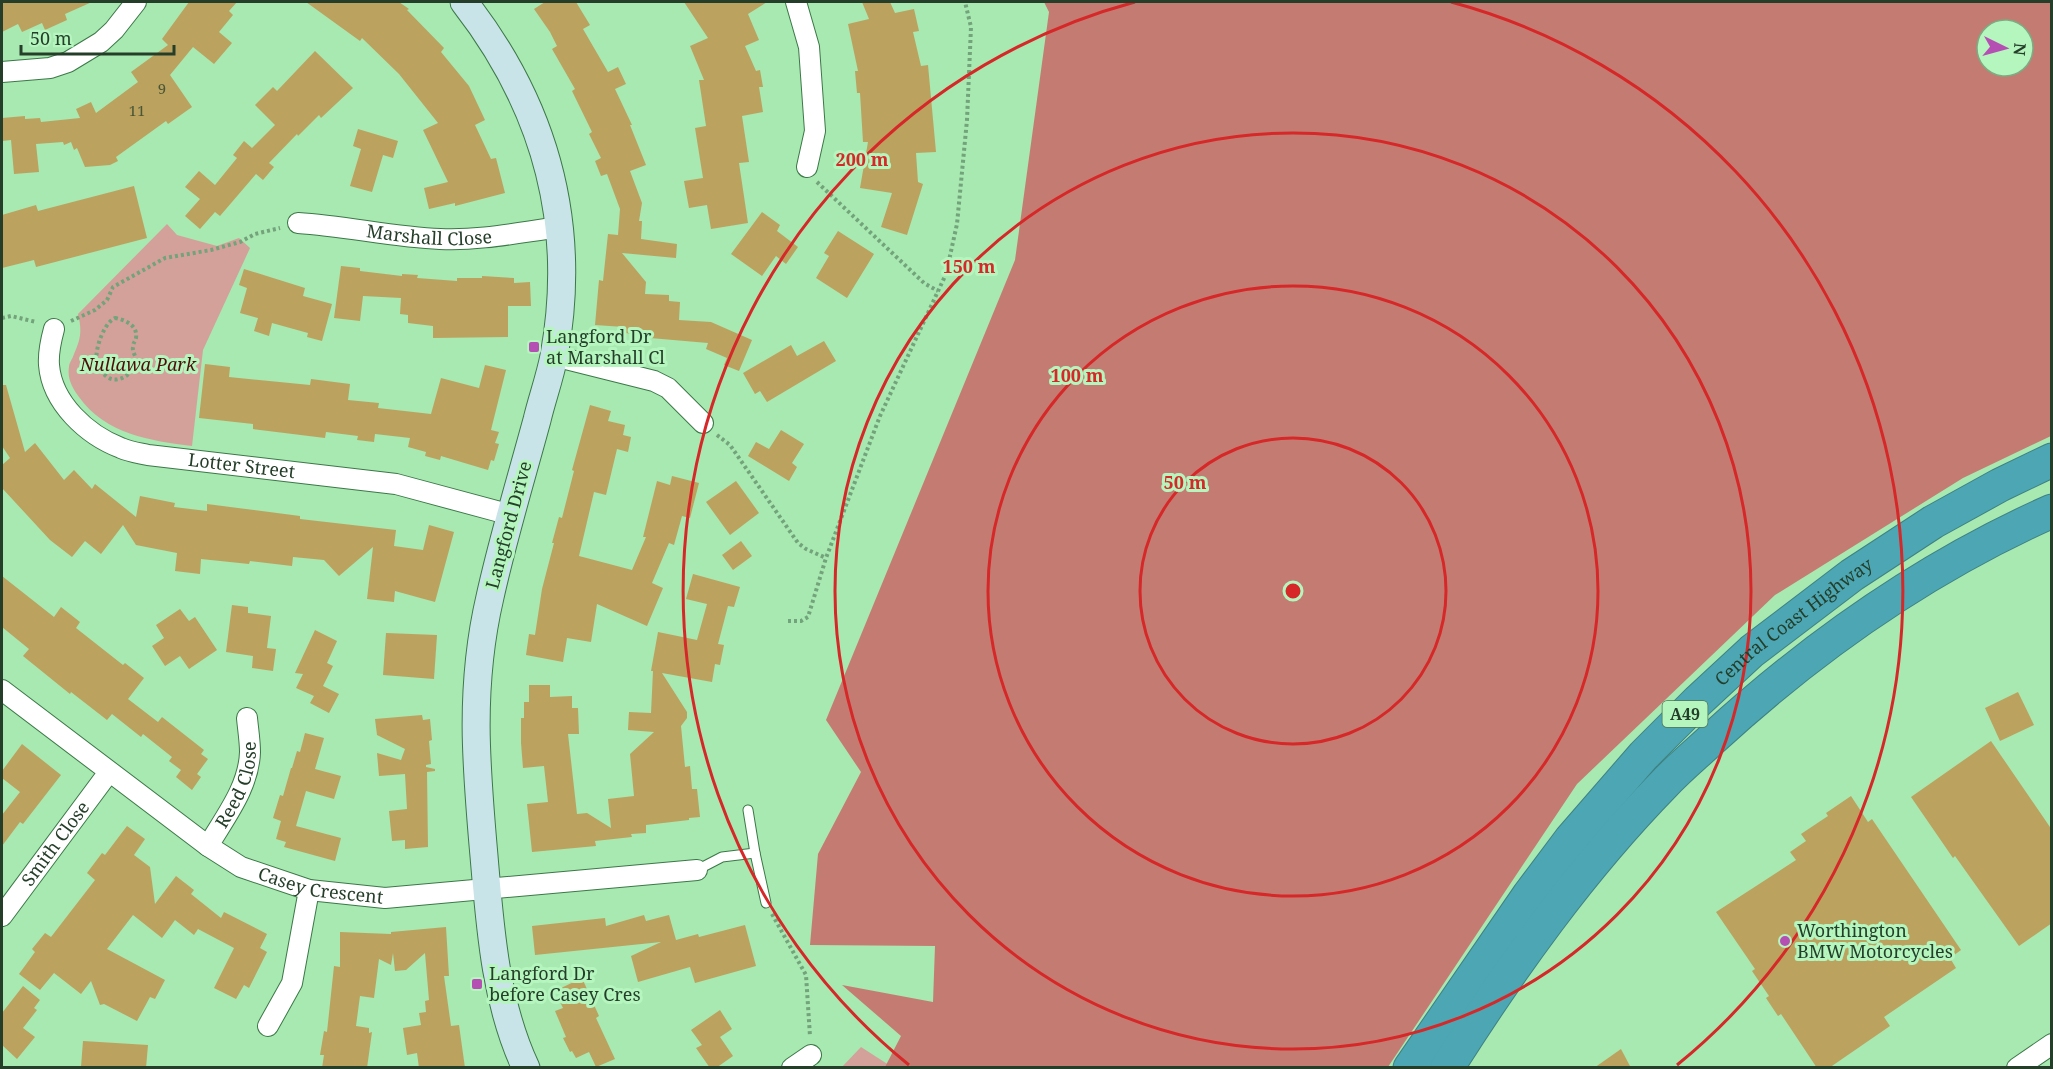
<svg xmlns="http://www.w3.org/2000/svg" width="2053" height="1069" font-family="'Noto Serif',serif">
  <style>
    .green { fill: #d3a19a }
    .forest { fill: #c47c72; fill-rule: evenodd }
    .building { fill: #bca25f }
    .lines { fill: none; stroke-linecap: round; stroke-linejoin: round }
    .lane-casing { stroke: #3b7847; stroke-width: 11 }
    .street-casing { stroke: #3b7847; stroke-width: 22 }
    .secondary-casing { stroke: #3b7847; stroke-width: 29 }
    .highway-casing { stroke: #3e8283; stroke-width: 35 }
    .path { stroke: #73a37a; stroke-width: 4; stroke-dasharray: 3 3; stroke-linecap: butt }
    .lane { stroke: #fff; stroke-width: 9 }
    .street { stroke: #fff; stroke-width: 20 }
    .secondary { stroke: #c9e4e8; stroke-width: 27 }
    .highway { stroke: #4ca6b3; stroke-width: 33 }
    .ring { fill: none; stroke: #d62828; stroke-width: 3 }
    .poi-dot { fill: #b64fb3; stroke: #b5f5be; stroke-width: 2 }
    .labels { text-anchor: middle; stroke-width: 6; stroke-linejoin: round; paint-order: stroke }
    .number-label { font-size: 15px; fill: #4a5736 }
    .shield { fill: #b5f5be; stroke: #507556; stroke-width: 1.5 }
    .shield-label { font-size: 16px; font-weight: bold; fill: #243e29 }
    .street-label { font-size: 18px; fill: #243e29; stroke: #b5f5be }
    .poi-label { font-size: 18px; fill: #243e29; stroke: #b5f5be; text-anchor: start }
    .park-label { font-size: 18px; font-style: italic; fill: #4f0d09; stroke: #b5f5be }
    .centre { fill: #d62828; stroke: #b5f5be; stroke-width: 3 }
    .ring-label { font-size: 18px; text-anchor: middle; font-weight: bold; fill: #d62828; stroke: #b5f5be; stroke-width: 6; stroke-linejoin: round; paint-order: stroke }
  </style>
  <rect width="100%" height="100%" fill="#a8e8b1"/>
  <g class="green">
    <path d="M167,224L177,235L217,246L239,238L250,248L203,350L192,446C151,441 105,434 79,397C73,389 67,379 69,367C69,363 73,358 74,354C81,339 82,330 78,314Z"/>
    <polygon points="861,1047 892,1067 841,1068"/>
  </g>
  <path class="forest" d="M1044,2H2051V436L1963,478L1775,595L1577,784L1388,1067H885L901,1036L842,985L933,1002L935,946L810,945L818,854L861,772L826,720L1015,260L1049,12ZM1987,30H2023V66H1987Z"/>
  <g class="building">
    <polygon points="2,2 92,2 65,14 67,20 45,30 42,23 22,32 18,24 2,32"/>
    <polygon points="189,2 237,2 229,11 233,15 219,32 232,43 214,64 193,47 170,75 192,107 168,124 166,121 116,157 118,161 110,165 85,167 77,148 74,150 71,142 64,145 63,142 36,144 39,172 14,174 11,140 2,141 2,118 25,116 25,119 40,118 41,122 80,118 76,109 91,102 96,113 138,82 131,72 168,45 162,39"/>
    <polygon points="306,2 399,2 409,9 407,10 444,48 441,52 469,86 485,120 475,125 491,159 496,158 505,193 455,206 455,203 429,209 424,188 448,182 423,130 438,123 399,74 362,38 360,41"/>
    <polygon points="545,2 576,2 590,25 583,29 608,72 618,67 626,84 615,89 632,125 630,125 646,165 630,171 642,203 639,221 642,221 641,239 677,244 676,258 622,253 646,282 645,294 669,295 669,301 680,302 679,320 711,322 752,340 739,371 724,365 727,358 706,349 708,343 650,338 650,335 624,333 624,327 595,325 599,280 603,281 608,234 618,235 620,209 607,174 601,176 595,161 601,158 589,134 592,132 572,91 575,89 552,49 557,46 550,32 534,9"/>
    <polygon points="684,2 767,2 748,14 759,40 745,46 756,71 760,70 763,87 759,87 763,112 742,116 749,162 739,163 748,223 711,229 707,205 689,208 684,181 703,178 695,128 706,126 699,80 704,80 690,46 708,38"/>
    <polygon points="862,2 890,2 895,13 914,9 919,31 913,32 921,66 928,65 936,152 916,153 918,182 923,184 907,235 881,227 892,193 860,188 868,142 863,142 860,93 857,93 855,71 858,71 848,24 869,19"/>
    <polygon points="315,51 353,88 321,118 319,115 298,136 297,134 269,163 274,167 263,180 256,174 220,216 215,212 200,229 185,216 200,199 185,187 199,171 215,185 237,158 233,155 244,141 252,148 275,125 255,105 273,87 277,91"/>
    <polygon points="358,129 398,141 393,158 383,155 372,192 350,186 361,149 353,146"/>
    <polygon points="134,186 147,238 36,267 34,260 2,268 2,215 36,205 38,211"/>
    <polygon points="762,212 780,225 777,231 798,247 786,264 776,256 762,276 731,254"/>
    <polygon points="838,231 874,254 847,298 816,278 829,256 824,253"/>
    <polygon points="341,266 360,268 360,271 402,276 402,274 418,275 417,278 457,281 457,278 482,278 482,276 514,278 514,283 530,282 531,306 508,306 508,337 433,338 433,326 408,323 408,315 400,314 401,298 363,296 360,321 334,318"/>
    <polygon points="244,269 305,288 303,296 332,304 322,341 307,337 308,333 272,323 269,336 254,331 258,318 240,313 247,288 239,285"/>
    <polygon points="824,341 836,361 767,402 760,391 755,394 743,373 791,345 797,356"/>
    <polygon points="205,364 230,367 229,377 310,385 311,379 350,384 348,400 379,403 378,408 431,414 441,378 479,388 485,365 506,370 491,430 499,432 495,443 499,444 494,461 491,460 488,470 441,456 440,460 425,456 426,452 408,447 410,438 375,434 374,442 357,440 358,436 326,432 325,438 253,429 253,424 199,418"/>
    <polygon points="2,385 6,385 25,452 35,443 64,480 74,470 92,489 95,484 136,517 140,496 175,503 174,507 207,511 207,504 300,516 300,519 396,530 394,546 423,550 429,525 454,532 435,602 395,591 394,602 367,599 373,547 339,576 324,560 293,557 292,566 250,561 249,564 201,559 200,574 175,571 177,553 136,545 123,525 101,554 85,541 72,557 50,540 2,488 2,465 10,458 2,446"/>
    <polygon points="590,405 611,411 608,421 625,425 623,435 631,437 628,452 617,449 606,495 594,492 579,556 632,570 646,537 643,537 657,481 670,485 672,476 699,483 690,518 682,516 674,545 669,543 652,583 663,588 647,626 597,604 591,642 567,638 563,662 526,655 529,634 535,635 542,589 554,543 552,543 559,517 562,518 574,471 572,470"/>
    <polygon points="781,430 804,444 792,463 797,467 789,481 748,456 756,442 769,449"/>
    <polygon points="736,481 759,513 730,535 706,502"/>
    <polygon points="741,541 752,556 733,570 722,555"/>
    <polygon points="693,574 740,587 734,607 728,606 718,644 724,645 720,665 715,664 712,682 662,673 687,712 687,718 681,726 685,767 690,766 692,789 697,789 700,817 689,818 689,820 646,825 646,833 631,834 632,837 595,841 596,846 532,852 527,804 548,802 544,766 523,768 521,743 521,718 524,718 524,702 529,702 529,685 550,685 550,697 572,696 572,708 578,708 579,734 568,734 577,814 587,813 611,828 608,799 634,796 630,754 654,732 628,730 629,712 651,713 653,671 651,671 658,632 697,640 707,604 686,599"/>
    <polygon points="2,576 54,617 61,607 80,622 76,628 123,665 125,663 144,678 128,699 158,722 162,717 204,750 201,754 208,759 197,774 201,777 192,790 176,777 181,770 169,761 172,757 143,734 141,737 112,714 107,720 71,692 70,694 23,656 29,649 2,627"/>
    <polygon points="232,605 248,607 248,613 271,616 267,648 276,649 273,671 252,668 253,656 226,652"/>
    <polygon points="180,609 189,621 195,617 217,650 189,669 180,656 165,666 152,646 164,638 156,625"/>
    <polygon points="315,630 337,641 327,663 333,666 323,686 339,694 329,713 310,703 314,696 296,688 303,674 295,673"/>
    <polygon points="386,633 437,635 434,679 383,675"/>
    <polygon points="2018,692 2034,725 2000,741 1985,708"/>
    <polygon points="422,715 423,720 430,719 432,740 429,741 431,764 426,765 426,767 435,769 435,771 427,772 428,847 405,849 405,840 392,841 389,811 407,809 405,774 379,776 377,753 401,760 405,749 377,735 375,719"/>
    <polygon points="305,733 324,738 315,769 341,776 334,799 306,791 296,826 341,838 335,861 284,847 286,842 276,839 281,821 273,818 280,795 283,796 291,768 292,768 297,751 300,752"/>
    <polygon points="1991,741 2052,830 2052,923 2019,946 1955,856 1953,858 1911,797"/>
    <polygon points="22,744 61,775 23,824 20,822 2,846 2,815 20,792 2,778 2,771"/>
    <polygon points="1851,796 1868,822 1872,819 1961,950 1950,958 1956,968 1884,1017 1890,1026 1829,1068 1817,1068 1781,1014 1778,1016 1766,998 1769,996 1752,971 1755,969 1716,912 1796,860 1790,852 1806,841 1801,834 1828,816 1826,813"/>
    <polygon points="127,826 145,839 134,855 150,867 155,904 176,876 194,890 191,894 221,918 224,912 267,934 260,948 267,952 249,988 244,985 236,999 214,988 234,948 198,929 194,935 175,920 162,938 133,915 107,949 165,980 155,999 150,997 137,1021 104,1004 100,1005 91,981 81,994 54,973 40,990 19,974 35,952 32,949 45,933 51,937 95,880 87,873 102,853 105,855"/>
    <polygon points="644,915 646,921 669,915 676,940 698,934 699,937 745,925 756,966 695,983 690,967 638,982 631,956 661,942 535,955 532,926 605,918 606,926"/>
    <polygon points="446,927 449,976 444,976 451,1026 459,1025 465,1068 419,1068 417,1053 407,1055 403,1028 421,1025 419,1013 426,1012 425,1001 429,1000 425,953 406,970 395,971 393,953 391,965 379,959 374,998 360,996 356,1026 369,1028 369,1033 372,1032 367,1068 322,1068 324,1055 320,1055 324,1031 327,1032 334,966 340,967 340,932 391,934 391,932"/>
    <polygon points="582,978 599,1016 596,1018 615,1059 596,1067 589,1052 576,1058 572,1051 570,1052 563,1038 566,1037 555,1011 563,1008 559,1000 563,998 559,989"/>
    <polygon points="23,986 40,1000 34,1008 37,1010 23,1028 35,1037 17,1059 2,1045 2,1013"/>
    <polygon points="720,1010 732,1029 720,1037 733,1056 716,1068 710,1068 696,1048 702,1045 691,1030"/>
    <polygon points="83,1041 148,1045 146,1068 81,1067"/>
    <polygon points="1621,1049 1631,1068 1594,1068"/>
  </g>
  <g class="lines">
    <g class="lane-casing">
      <g id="lane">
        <polyline points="748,810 755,853 766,903"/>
        <polyline points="697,870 722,857 755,853"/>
      </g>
    </g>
    <g class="street-casing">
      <g id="street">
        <polyline points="796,2 809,47 815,131 807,167"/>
        <polyline points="2,72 50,68 68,62 101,42 114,30 136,2"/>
        <path id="s1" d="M298,223C346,226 393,237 440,239C480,241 521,232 560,227"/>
        <path id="s2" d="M54,329C51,340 48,352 49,365C52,403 87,435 121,448C130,452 139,453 148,455L396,484L511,515"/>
        <polyline points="554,356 654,381 668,388 703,423"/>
        <path id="s3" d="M2,690L208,846L241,867L309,890L385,898L697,870"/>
        <path id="s4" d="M208,846C225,817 249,787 250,752C250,741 248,729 247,718"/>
        <path id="s5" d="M2,916L109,772"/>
        <polyline points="268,1026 292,983 309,890"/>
        <polyline points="792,1068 811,1055"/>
        <polyline points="2017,1068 2052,1044"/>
      </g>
    </g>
    <g class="secondary-casing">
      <path id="secondary" d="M464,2C545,106 578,224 554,356C550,377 542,399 537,420C521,479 503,538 490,597C469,687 476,766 484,856C490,927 495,1002 526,1068"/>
    </g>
    <g class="highway-casing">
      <g id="highway">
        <path id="s6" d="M1410,1068L1529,895L1571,839L1644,755L1698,701L1752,651L1852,575L1933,522L2000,485L2052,460"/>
        <path d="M1447,1068C1511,967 1581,869 1664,784C1679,768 1695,755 1711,740C1811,648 1926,567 2052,511"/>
      </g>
    </g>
    <g class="path">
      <polyline points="817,182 924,283 938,291"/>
      <polyline points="2,318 11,316 36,322"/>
      <path d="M115,318C125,320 138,325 136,338C135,342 133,343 133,347C132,352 136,356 136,360C136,372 119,384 109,378C105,376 101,371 99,368C91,357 103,323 115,318Z"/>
      <polyline points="71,321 95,310 107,300 113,287 165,258 211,250 240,242 255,234 280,228"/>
      <polyline points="717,435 730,445 798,543 806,549 826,558"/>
      <polyline points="788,621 801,621 808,617 826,558 880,416 946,274 957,224 967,120 971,27 965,2"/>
      <polyline points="772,914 806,975 810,1036"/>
    </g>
    <use href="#lane" class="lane"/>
    <use href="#street" class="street"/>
    <use href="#secondary" class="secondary"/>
    <use href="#highway" class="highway"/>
  </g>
  <g class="ring">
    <circle cx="1293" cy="591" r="153"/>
    <circle cx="1293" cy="591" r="305"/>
    <circle cx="1293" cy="591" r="458"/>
    <path d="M909 1065A610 610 0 0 1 1135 2M1451 2A610 610 0 0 1 1677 1065"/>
  </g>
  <g class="poi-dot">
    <rect x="528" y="341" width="12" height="12" rx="3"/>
    <circle cx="1785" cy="941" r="6"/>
    <rect x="471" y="978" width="12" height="12" rx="3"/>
  </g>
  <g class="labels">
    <g class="number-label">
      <text x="162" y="94">9</text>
      <text x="137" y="116">11</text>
    </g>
    <rect class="shield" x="1662.5" y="701" width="45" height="26" rx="4.5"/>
    <g class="shield-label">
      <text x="1685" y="720">A49</text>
    </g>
    <g class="street-label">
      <text dy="6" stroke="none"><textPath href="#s1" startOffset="132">Marshall Close</textPath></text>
      <text dy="6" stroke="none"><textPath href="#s2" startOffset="274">Lotter Street</textPath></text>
      <text transform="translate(509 525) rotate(-75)" y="6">Langford Drive</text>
      <text dy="6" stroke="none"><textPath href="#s6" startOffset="592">Central Coast Highway</textPath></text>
      <text dy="6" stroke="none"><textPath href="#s4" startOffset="69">Reed Close</textPath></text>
      <text dy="6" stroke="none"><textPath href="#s5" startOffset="90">Smith Close</textPath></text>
      <text dy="6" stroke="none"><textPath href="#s3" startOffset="380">Casey Crescent</textPath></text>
    </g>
    <g class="poi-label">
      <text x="546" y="343">Langford Dr<tspan x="546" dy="21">at Marshall Cl</tspan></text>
      <text x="1797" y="937">Worthington<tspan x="1797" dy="21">BMW Motorcycles</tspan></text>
      <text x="489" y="980">Langford Dr<tspan x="489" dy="21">before Casey Cres</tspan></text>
    </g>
    <g class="park-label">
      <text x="138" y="371">Nullawa Park</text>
    </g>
  </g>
  <circle cx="1293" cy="591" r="9" class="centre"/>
  <g class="ring-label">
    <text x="862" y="166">200 m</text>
    <text x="969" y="273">150 m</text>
    <text x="1077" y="382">100 m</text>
    <text x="1185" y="489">50 m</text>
  </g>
  <rect width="2053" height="1069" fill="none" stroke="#243e29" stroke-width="6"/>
  <g transform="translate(2005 48) rotate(95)"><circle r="28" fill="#b5f5be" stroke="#7bac82" stroke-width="1.5"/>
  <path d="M0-4.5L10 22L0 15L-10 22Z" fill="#b64fb3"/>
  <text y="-9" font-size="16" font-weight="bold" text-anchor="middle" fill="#243e29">N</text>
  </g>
  <path d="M21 45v9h153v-9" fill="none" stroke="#243e29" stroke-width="3"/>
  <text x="30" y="45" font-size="18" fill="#243e29" stroke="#b5f5be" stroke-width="4.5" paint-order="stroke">50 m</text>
</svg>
